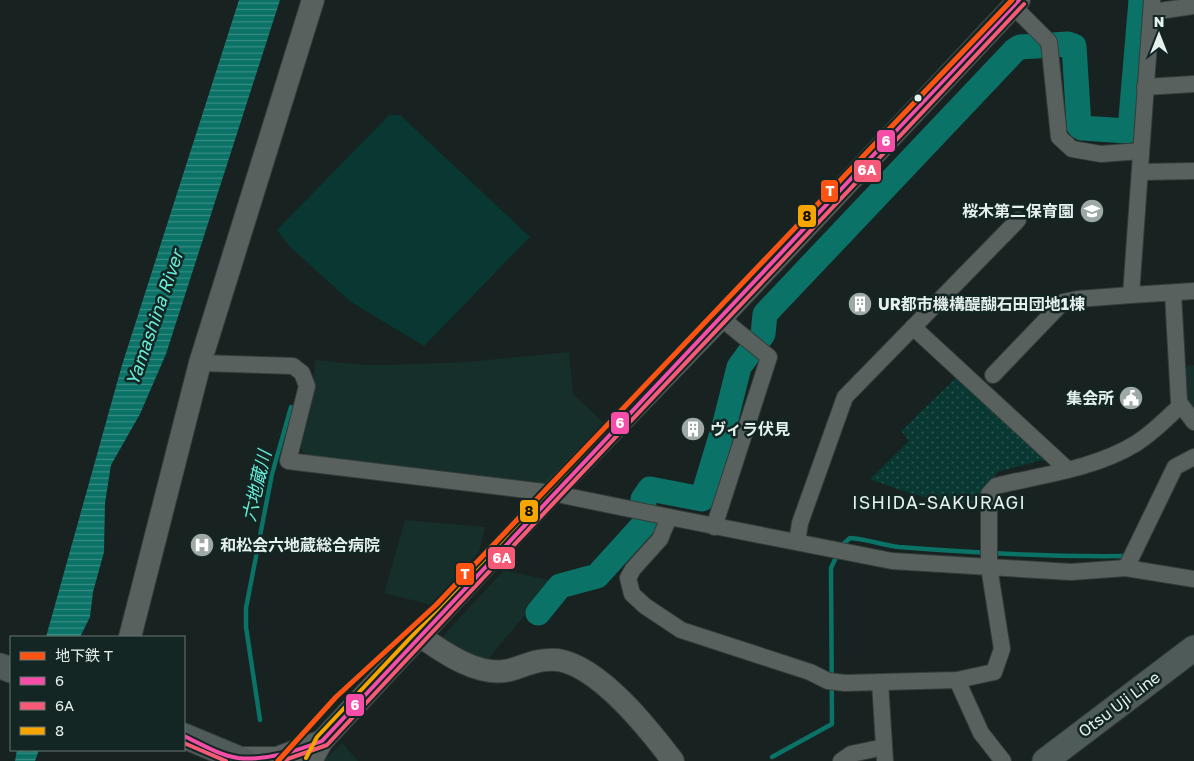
<svg xmlns="http://www.w3.org/2000/svg" width="1194" height="761" font-family="'Golos Text','Noto Sans JP',sans-serif">
  <style>
    .built { fill: #162f2a }
    .grass { fill: url(#grass-dots) }
    .pitch { fill: #083831 }
    .water { fill: url(#water-rules) }
    .lines { fill: none; stroke-linecap: round; stroke-linejoin: round }
    .stream { stroke: #0a7266; stroke-width: 4.5 }
    .river { stroke: #0a7266; stroke-width: 25 }
    .street-casing { stroke: #353d3a; stroke-width: 18 }
    .secondary-casing { stroke: #353d3a; stroke-width: 24 }
    .primary-casing { stroke: #353d3a; stroke-width: 27 }
    .street { stroke: #59615f; stroke-width: 16 }
    .secondary { stroke: #59615f; stroke-width: 22 }
    .primary { stroke: #4e5b59; stroke-width: 25 }
    .bus-1-casing { stroke: #142623; stroke-width: 8 }
    .bus-2-casing { stroke: #142623; stroke-width: 8 }
    .bus-3-casing { stroke: #142623; stroke-width: 8 }
    .bus-1 { stroke: #f54da8; stroke-width: 4 }
    .bus-2 { stroke: #f75a77; stroke-width: 4 }
    .bus-3 { stroke: #f7a600; stroke-width: 4 }
    .metro-1-casing { stroke: #142623; stroke-width: 9 }
    .metro-1 { stroke: #ff5313; stroke-width: 5 }
    .bus-dot { fill: #e6f1ee; stroke: #142623; stroke-width: 2 }
    .labels { text-anchor: middle; stroke-width: 5; stroke-linejoin: round; paint-order: stroke }
    .poi-label { font-size: 16px; font-weight: bold; fill: #e6f1ee; stroke: #142623; text-anchor: start }
    .street-label { font-size: 16px; fill: #e6f1ee; stroke: #142623 }
    .water-label { font-size: 18px; font-style: italic; fill: #67edd9; stroke: #142623 }
    .neighbourhood-label { font-size: 18px; letter-spacing: 1px; fill: #e6f1ee; stroke: #142623 }
    .line-badge { stroke: #142623; stroke-width: 2 }
    .badge-label { font-size: 14px; text-anchor: middle; font-weight: bold; fill: #fff }
    .pale-badge-label { font-size: 14px; text-anchor: middle; font-weight: bold; fill: #111 }
  </style>
  <defs>
    <pattern id="grass-dots" width="8" height="8" patternUnits="userSpaceOnUse" patternTransform="scale(1.25)"><rect width="8" height="8" fill="#083831"/><path d="M2 2h.1M6 6h.1" fill="none" stroke="#2c554f" stroke-width="1.8" stroke-linecap="round"/></pattern>
    <pattern id="water-rules" width="6" height="5" patternUnits="userSpaceOnUse" patternTransform="scale(1.25)"><rect width="6" height="5" fill="#0a7266"/><path d="M0 2.5h6" fill="none" stroke="#3a8d84"/></pattern>
  </defs>
  <rect width="100%" height="100%" fill="#182220"/>
  <g class="built">
    <polygon points="569,352 573,394 603,422 545,484 307,457 300,448 311,402 315,360 364,365 386,365 468,362"/>
    <polygon points="1194,365 1194,420 1182,402 1180,366"/>
    <polygon points="405,520 485,527 479,552 431,605 384,593"/>
    <polygon points="504,570 553,581 485,663 441,638"/>
    <polygon points="342,743 358,761 325,761 325,760"/>
  </g>
  <path class="grass" d="M963,371L1053,457L997,472L983,501C952,510 899,490 870,479L909,441L901,431Z"/>
  <polygon class="pitch" points="389,115 400,115 530,237 424,346 351,302 290,247 277,230"/>
  <g class="water">
    <polygon points="239,0 280,0 166,354 140,414 111,465 105,503 104,552 93,592 90,617 80,637 46,637 122,365"/>
    <polygon points="17,750 39,750 35,761 15,761"/>
  </g>
  <g class="lines">
    <g class="stream">
      <path d="M841,546L850,538C867,539 882,545 899,547C975,553 1049,557 1125,556"/>
      <polyline points="260,720 246,627 246,608 272,474 291,407"/>
      <polyline points="772,757 832,724 831,568 838,553"/>
    </g>
    <polyline class="river" points="538,613 560,586 597,576 646,522 643,499 650,489 702,499 725,423 739,367 763,334 765,314 1014,51 1020,47 1068,44 1074,46 1079,126 1082,128 1127,131 1130,130 1141,0"/>
    <g class="street-casing">
      <g id="street">
        <polyline points="1152,0 1131,295 1194,291"/>
        <polyline points="1013,6 1049,42 1059,137 1072,149 1101,154 1141,151"/>
        <polyline points="1152,12 1194,6"/>
        <polyline points="1145,87 1194,84"/>
        <polyline points="1140,172 1194,171"/>
        <path d="M1173,293L1179,402L1181,405C1167,418 1152,434 1135,444C1094,469 1041,475 996,486L989,494V567L1002,649L994,672L957,680L845,683L828,681L810,672L681,630L645,606L632,594L628,578L633,569L660,539L669,517L892,561L1071,572L1126,568L1194,579"/>
        <polyline points="913,327 1067,469"/>
        <polyline points="200,363 293,366 302,373 307,386 288,461 552,493 669,517"/>
        <polyline points="993,375 1063,302 1078,299 1131,295"/>
        <polyline points="1181,405 1194,422"/>
        <polyline points="714,527 769,357 721,318"/>
        <polyline points="797,542 800,523 845,397 1018,220"/>
        <polyline points="1126,568 1175,467 1194,457"/>
        <polyline points="957,680 981,733 1003,761"/>
        <polyline points="880,682 885,761"/>
        <polyline points="841,761 851,754 884,747"/>
      </g>
    </g>
    <g class="secondary-casing">
      <g id="secondary">
        <path d="M420,636C444,653 480,678 510,670C527,665 539,658 558,660C600,667 648,728 673,761"/>
        <polyline points="130,637 200,363 313,0"/>
        <polyline points="238,758 277,758 322,741"/>
        <polyline points="311,761 322,741 552,493 721,318 1019,0"/>
      </g>
    </g>
    <g class="primary-casing">
      <g id="primary">
        <polyline points="0,666 11,670"/>
        <polyline points="184,736 244,761"/>
        <polyline points="1045,761 1194,648"/>
      </g>
    </g>
    <use href="#street" class="street"/>
    <use href="#secondary" class="secondary"/>
    <use href="#primary" class="primary"/>
    <g class="bus-1-casing">
      <path id="bus-1" d="M184,736C201,744 219,755 238,758C267,761 296,751 322,741C553,492 787,247 1019,0"/>
    </g>
    <g class="bus-2-casing">
      <g id="bus-2">
        <polyline points="184,743 226,761"/>
        <path d="M282,761L327,745C557,497 792,252 1024,4"/>
      </g>
    </g>
    <g class="bus-3-casing">
      <path id="bus-3" d="M306,758L317,737C547,490 780,246 1010,0"/>
    </g>
    <use href="#bus-1" class="bus-1"/>
    <use href="#bus-2" class="bus-2"/>
    <use href="#bus-3" class="bus-3"/>
    <g class="metro-1-casing">
      <polyline id="metro-1" points="278,761 336,697 436,605 1012,0"/>
    </g>
    <use href="#metro-1" class="metro-1"/>
  </g>
  <defs>
    <g id="school-disc" transform="scale(1.25)"><circle r="9.5" fill="#9ea9a6" stroke="#142623"/><path d="M0-5L7-2L0 1L-7-2ZM-4 1L0 2.5L4 1V4Q0 6-4 4Z" fill="#fff"/></g>
    <g id="building-disc" transform="scale(1.25)"><circle r="9.5" fill="#9ea9a6" stroke="#142623"/><path d="M-4-6H4V6H1V3H-1V6H-4ZM-2.5-4.3h1.7v1.8h-1.7ZM.8-4.3h1.7v1.8H.8ZM-2.5-1h1.7V.8h-1.7ZM.8-1h1.7V.8H.8Z" fill="#fff"/></g>
    <g id="civic-disc" transform="scale(1.25)"><circle r="9.5" fill="#9ea9a6" stroke="#142623"/><path d="M-.6-6.5H3V-4.5H.6V-3L4-1V1h2V6H-6V1h2V-1L-.6-3ZM-1.2 2.5V6h2.4V2.5Z" fill="#fff"/></g>
    <g id="hospital-disc" transform="scale(1.25)"><circle r="9.5" fill="#9ea9a6" stroke="#142623"/><path d="M-5-5h3v3.5h4V-5h3V5h-3V1.5h-4V5h-3Z" fill="#fff"/></g>
  </defs>
  <g fill-rule="evenodd">
    <use href="#school-disc" x="1092" y="211"/>
    <use href="#building-disc" x="860" y="304"/>
    <use href="#civic-disc" x="1131" y="398"/>
    <use href="#building-disc" x="693" y="429"/>
    <use href="#hospital-disc" x="202" y="545"/>
  </g>
  <circle class="bus-dot" cx="918" cy="98" r="4.5"/>
  <g class="labels">
    <g class="poi-label">
      <text x="1074" y="217" text-anchor="end">桜木第二保育園</text>
      <text x="878" y="310">UR都市機構醍醐石田団地1棟</text>
      <text x="1114" y="404" text-anchor="end">集会所</text>
      <text x="710" y="435">ヴィラ伏見</text>
      <text x="220" y="551">和松会六地蔵総合病院</text>
    </g>
    <g class="street-label">
      <text transform="translate(1119 704) rotate(-37)" y="6">Otsu Uji Line</text>
    </g>
    <g class="water-label">
      <text transform="translate(155 318) rotate(-71)" y="6">Yamashina River</text>
      <text transform="translate(257 486) rotate(-77)" y="6">六地蔵川</text>
    </g>
    <g class="neighbourhood-label">
      <text x="939" y="509">ISHIDA-SAKURAGI</text>
    </g>
  </g>
  <g class="line-badge">
    <rect x="876" y="129" width="20" height="24" rx="5" fill="#f54da8"/>
    <rect x="853" y="159" width="29" height="24" rx="5" fill="#f75a77"/>
    <rect x="820" y="179" width="19" height="24" rx="5" fill="#ff5313"/>
    <rect x="797" y="204" width="20" height="24" rx="5" fill="#f7a600"/>
    <rect x="610" y="411" width="20" height="24" rx="5" fill="#f54da8"/>
    <rect x="519" y="499" width="20" height="24" rx="5" fill="#f7a600"/>
    <rect x="487" y="546" width="29" height="24" rx="5" fill="#f75a77"/>
    <rect x="455" y="562" width="20" height="24" rx="5" fill="#ff5313"/>
    <rect x="345" y="693" width="20" height="24" rx="5" fill="#f54da8"/>
  </g>
  <g class="badge-label">
    <text x="886" y="146">6</text>
    <text x="867" y="175">6A</text>
    <text x="830" y="196">T</text>
    <text x="620" y="428">6</text>
    <text x="502" y="563">6A</text>
    <text x="465" y="579">T</text>
    <text x="355" y="710">6</text>
  </g>
  <g class="pale-badge-label">
    <text x="807" y="221">8</text>
    <text x="529" y="516">8</text>
  </g>
  <rect x="10" y="636" width="175" height="115" fill="#142623" stroke="#687774"/>
  <rect x="20" y="652" width="25" height="8" fill="#ff5313" stroke="#687774"/>
  <text x="55" y="661" font-size="15" fill="#e6f1ee">地下鉄 T</text>
  <rect x="20" y="677" width="25" height="8" fill="#f54da8" stroke="#687774"/>
  <text x="55" y="686" font-size="15" fill="#e6f1ee">6</text>
  <rect x="20" y="702" width="25" height="8" fill="#f75a77" stroke="#687774"/>
  <text x="55" y="711" font-size="15" fill="#e6f1ee">6A</text>
  <rect x="20" y="727" width="25" height="8" fill="#f7a600" stroke="#687774"/>
  <text x="55" y="736" font-size="15" fill="#e6f1ee">8</text>
  <g transform="translate(1159 35)" stroke="#142623" stroke-width="4" paint-order="stroke">
  <path d="M0-4L9 19L0 12L-9 19Z" fill="#e6f1ee"/>
  <text y="-8" font-size="14" font-weight="bold" text-anchor="middle" fill="#e6f1ee">N</text>
  </g>
</svg>
